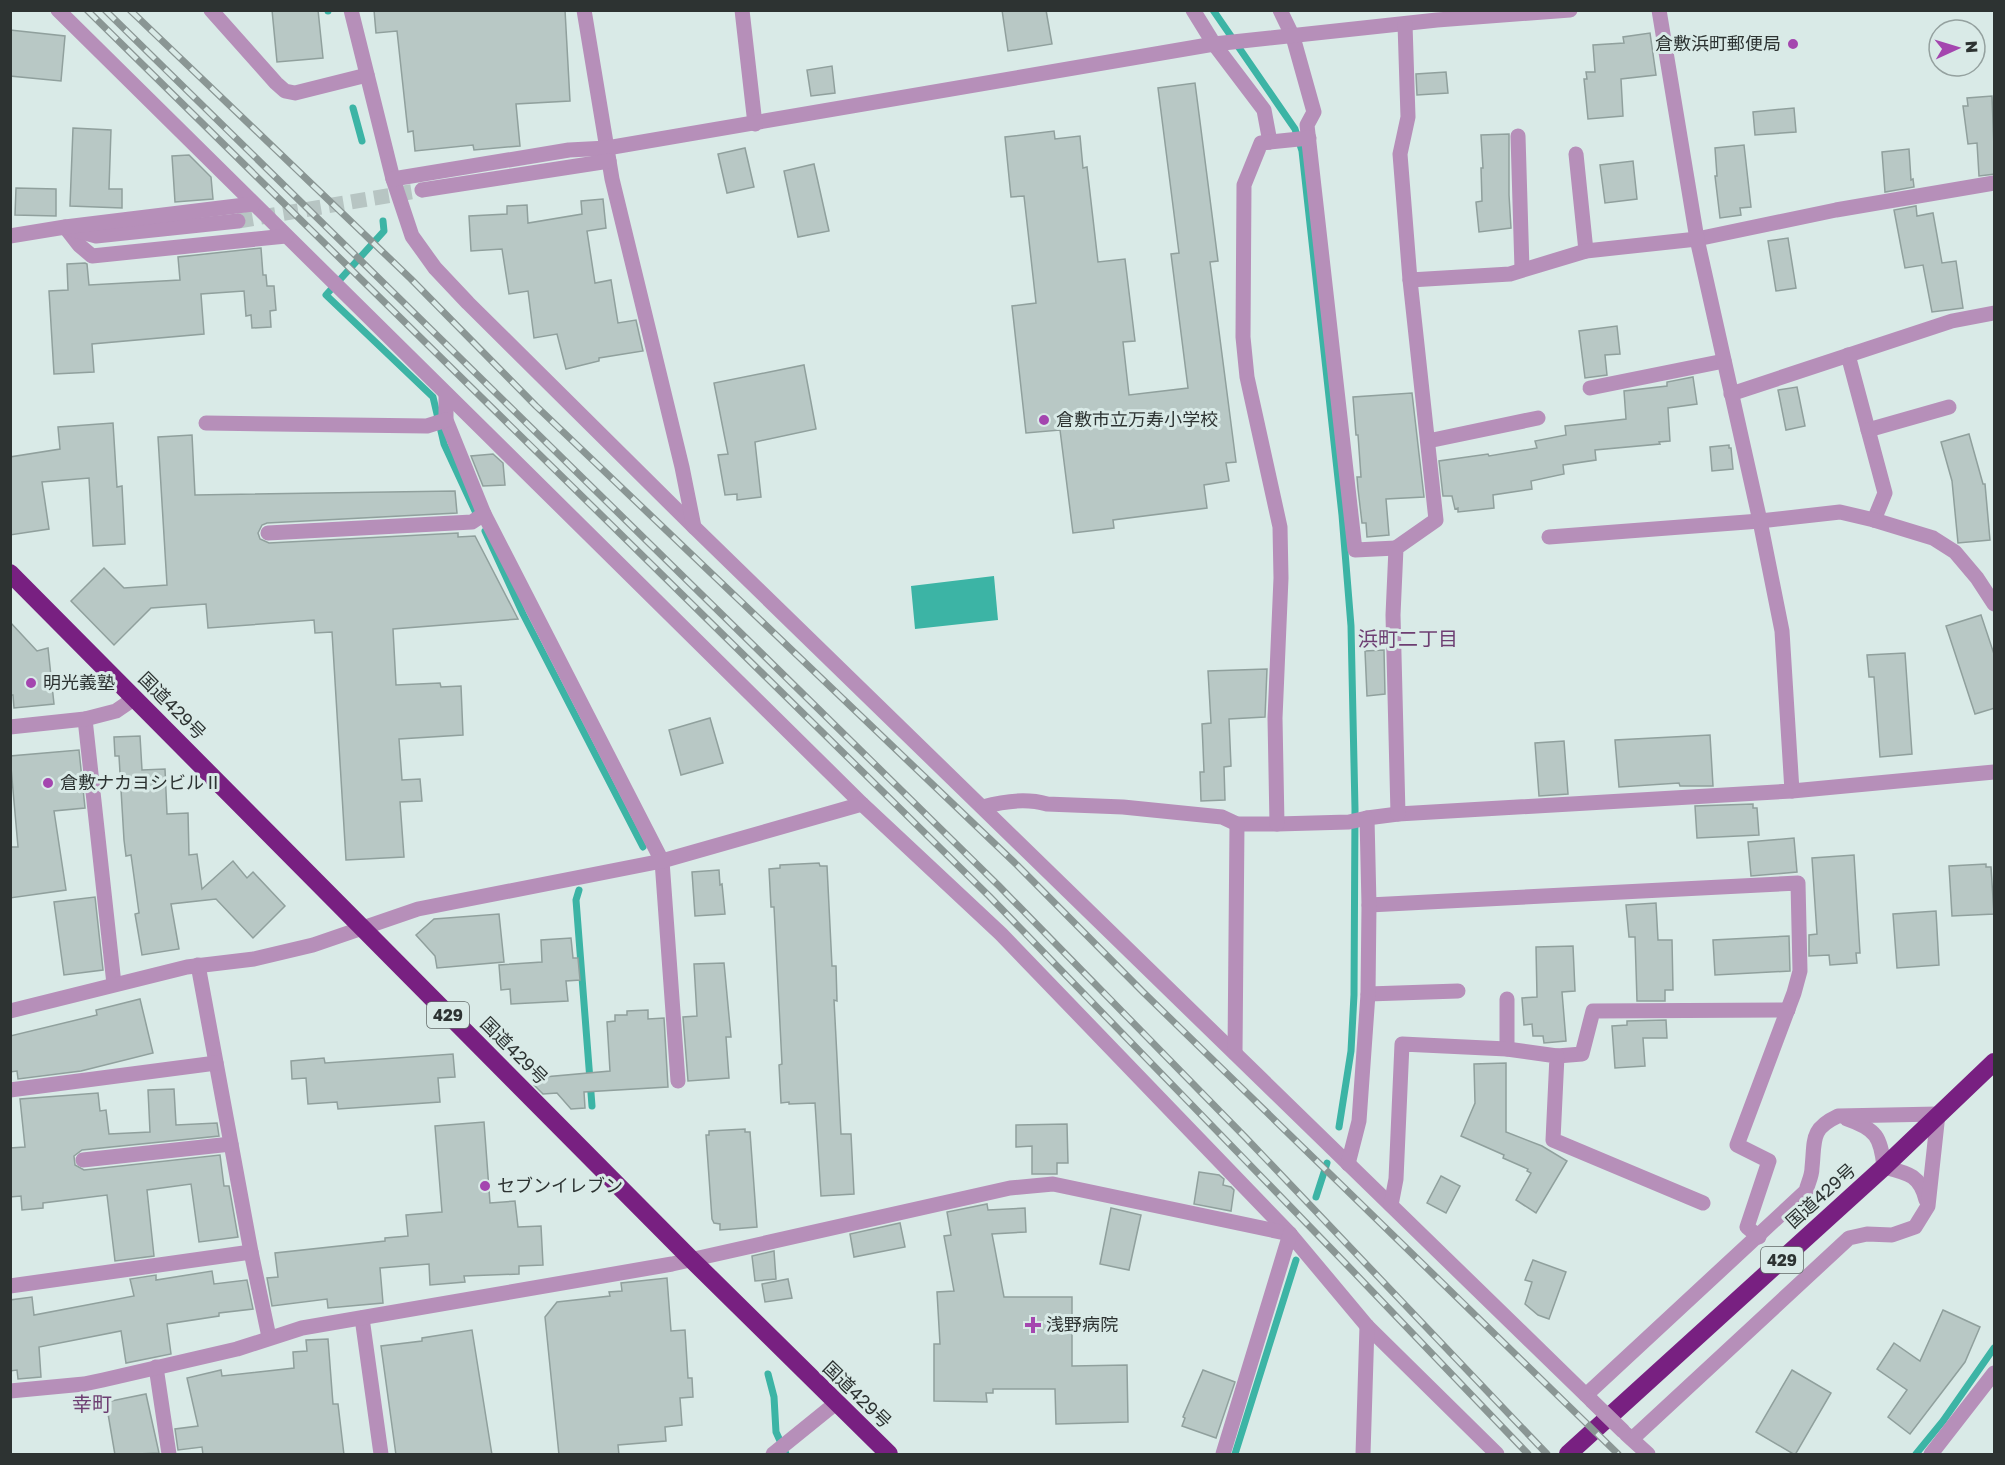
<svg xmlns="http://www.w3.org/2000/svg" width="2005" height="1465" font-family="'Golos Text','Noto Sans JP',sans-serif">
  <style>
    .water { fill: #3cb4a5 }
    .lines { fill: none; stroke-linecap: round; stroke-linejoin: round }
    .stream { stroke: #3cb4a5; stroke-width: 7 }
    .building { fill: #b8c8c5; stroke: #90a09d; stroke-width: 1.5 }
    .minor-tunnel { stroke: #b7c5c3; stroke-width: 15; stroke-dasharray: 15 8; stroke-linecap: butt }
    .minor { stroke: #b68fb9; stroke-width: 15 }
    .highway { stroke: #782081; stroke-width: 18 }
    .rail-casing { stroke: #8a9694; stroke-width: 7 }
    .rail { stroke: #d9eae7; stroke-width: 4.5; stroke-dasharray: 14; stroke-linecap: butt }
    .minor-bridge { stroke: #b68fb9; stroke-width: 15 }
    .poi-dot { fill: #a446af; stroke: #d9eae7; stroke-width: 2 }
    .labels { text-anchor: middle; stroke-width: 6; stroke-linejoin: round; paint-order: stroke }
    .shield { fill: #d9eae7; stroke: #616a68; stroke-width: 1.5 }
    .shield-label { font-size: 16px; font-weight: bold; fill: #2d3332 }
    .poi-label { font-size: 18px; fill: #2d3332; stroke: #d9eae7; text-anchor: start }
    .street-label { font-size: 18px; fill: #2d3332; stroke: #d9eae7 }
    .neighbourhood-label { font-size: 20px; fill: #6d3e72; stroke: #d9eae7 }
  </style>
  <rect width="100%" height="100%" fill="#d9eae7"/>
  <polygon class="water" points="994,576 998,620 915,629 911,586"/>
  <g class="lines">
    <g class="stream">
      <polyline points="328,10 328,11"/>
      <polyline points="1213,10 1295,129 1302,151 1342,515 1351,626 1355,809 1354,995 1351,1051 1339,1127"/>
      <polyline points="353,108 362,141"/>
      <polyline points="383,221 384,231 326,295 433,397 444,444 475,511"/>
      <polyline points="485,531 523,614 643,847"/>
      <polyline points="579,890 576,900 592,1106"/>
      <polyline points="1316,1197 1327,1163"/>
      <polyline points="768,1374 774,1397 776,1432 786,1454"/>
      <polyline points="1235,1454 1296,1260"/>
      <polyline points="1916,1454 1943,1421 1994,1348"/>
    </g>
  </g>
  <g class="building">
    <polygon points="272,10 318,10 323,58 277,62"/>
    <polygon points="374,10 565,10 570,101 516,104 520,146 474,150 473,145 415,151 413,131 408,132 397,31 376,33"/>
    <polygon points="1002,10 1046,10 1052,44 1008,51"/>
    <polygon points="10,30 65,36 61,81 10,76"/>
    <polygon points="1650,33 1656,75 1621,79 1623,116 1588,119 1584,79 1587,79 1586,72 1595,72 1593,45 1624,43 1623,37"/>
    <polygon points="832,66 835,93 811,96 807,70"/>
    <polygon points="1446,72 1448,93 1417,95 1416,74"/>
    <polygon points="1195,83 1218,261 1210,262 1236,462 1226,463 1229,481 1204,485 1207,508 1113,520 1114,528 1073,533 1060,430 1026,433 1012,306 1036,303 1024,196 1011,197 1005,137 1054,131 1055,139 1080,136 1083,168 1087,167 1098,262 1125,259 1135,341 1123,342 1129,395 1188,388 1171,254 1179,253 1158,88"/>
    <polygon points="1992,96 1995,174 1979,176 1977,143 1968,144 1963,106 1968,106 1967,98"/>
    <polygon points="1794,108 1796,132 1755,135 1753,112"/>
    <polygon points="73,128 111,130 109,189 122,189 122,208 70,206"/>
    <polygon points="1509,134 1509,195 1511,228 1479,232 1476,202 1482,201 1481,168 1483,168 1481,135"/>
    <polygon points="1744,145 1751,207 1740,208 1741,215 1720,218 1715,176 1717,176 1715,148"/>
    <polygon points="745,148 754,187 727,193 718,154"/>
    <polygon points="1909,149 1911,180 1913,179 1914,187 1885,192 1882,152"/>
    <polygon points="189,155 211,177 213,199 175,202 172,156"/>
    <polygon points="1633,161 1637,199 1605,203 1600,165"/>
    <polygon points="814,164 829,231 798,237 784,171"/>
    <polygon points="16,188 56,189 56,216 15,215"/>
    <polygon points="603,199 606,228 587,231 595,283 611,280 618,323 636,320 643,351 599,358 599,361 566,369 557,334 534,338 528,291 509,294 502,249 471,251 469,216 507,214 507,206 527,205 528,223 582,214 581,201"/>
    <polygon points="1916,206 1917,216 1933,213 1942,263 1956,261 1963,308 1932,312 1923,265 1905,268 1894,210"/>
    <polygon points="1788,238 1796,288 1776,291 1768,241"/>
    <polygon points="261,248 263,275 266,275 267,286 274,286 276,310 270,311 271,327 252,328 251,315 246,316 244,291 201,294 204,334 92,344 94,372 54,374 49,291 68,290 67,264 85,263 87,264 89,285 180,280 178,257"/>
    <polygon points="1617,326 1620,354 1605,355 1607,375 1585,378 1579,331"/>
    <polygon points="804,365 816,429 755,442 761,497 737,500 737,494 725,495 718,455 728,454 714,383"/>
    <polygon points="1693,377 1697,404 1668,408 1670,441 1659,442 1660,444 1595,450 1596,460 1563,465 1564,474 1531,481 1532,489 1493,495 1494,508 1458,512 1458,508 1455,509 1452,496 1443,496 1439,461 1488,454 1489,456 1537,448 1535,441 1566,435 1565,426 1626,419 1624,391 1667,386 1667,382"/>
    <polygon points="1797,387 1805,426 1786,430 1778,390"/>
    <polygon points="1412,393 1424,497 1386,499 1389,535 1367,537 1366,523 1362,523 1358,489 1357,477 1361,477 1358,435 1356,435 1353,397"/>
    <polygon points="113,423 117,487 122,486 125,544 93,546 89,478 42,482 49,529 10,535 10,457 60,449 58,427"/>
    <polygon points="1969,434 1983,484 1985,484 1990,540 1958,543 1952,481 1941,442"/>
    <polygon points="192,435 195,495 455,491 457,513 267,523 262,525 258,533 260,539 269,543 458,533 458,537 475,536 518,619 393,629 396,685 440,683 441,687 461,686 463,735 399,739 402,780 420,779 422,801 400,802 404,857 346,860 332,632 315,633 314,620 208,628 206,604 151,608 114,645 71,601 104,568 124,588 167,585 158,437"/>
    <polygon points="1729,445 1729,448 1731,448 1733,469 1712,471 1710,447"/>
    <polygon points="493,454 503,463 505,485 483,486 471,456"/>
    <polygon points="1981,615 1995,657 1995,708 1975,714 1946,626"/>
    <polygon points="10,622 37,651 48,648 54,704 14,708 13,695 10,695"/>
    <polygon points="1384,650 1385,694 1367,696 1365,651"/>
    <polygon points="1905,653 1912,754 1880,757 1874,677 1869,677 1867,655"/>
    <polygon points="1267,669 1265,717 1229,719 1231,766 1224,767 1225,800 1201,801 1200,772 1204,772 1202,724 1211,723 1208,671"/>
    <polygon points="710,718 723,763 681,775 669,730"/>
    <polygon points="1710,735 1713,786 1680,786 1679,783 1619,787 1615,740"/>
    <polygon points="140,736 142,770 165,769 167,814 188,813 189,855 197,854 202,889 233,861 247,878 253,872 285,906 253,938 216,899 171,904 179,949 142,955 135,914 139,913 131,855 126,856 124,840 119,756 115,756 114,737"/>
    <polygon points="1564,741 1568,794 1539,796 1535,743"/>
    <polygon points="79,750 85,808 54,811 66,890 10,898 10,847 18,847 10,756"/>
    <polygon points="1753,804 1753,808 1757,808 1759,835 1697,838 1695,806"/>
    <polygon points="1794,838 1797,872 1751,876 1748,842"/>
    <polygon points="1854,855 1860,953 1856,953 1857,963 1830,965 1829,955 1809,956 1809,935 1817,934 1812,858"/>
    <polygon points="819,863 820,866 827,866 832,966 836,966 837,1001 834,1000 841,1134 851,1134 854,1194 821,1196 815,1103 789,1104 789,1102 781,1103 779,1065 782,1064 774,907 771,907 769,869 780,868 780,865"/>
    <polygon points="1986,864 1986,867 1991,867 1994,914 1952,916 1949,866"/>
    <polygon points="719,870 720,885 722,884 725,914 695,916 692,872"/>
    <polygon points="95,897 103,970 64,975 54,902"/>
    <polygon points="1656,903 1658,940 1672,940 1673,990 1665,990 1665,1001 1637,1001 1635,937 1629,937 1626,905"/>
    <polygon points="1936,911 1939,965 1897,968 1893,914"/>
    <polygon points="499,914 504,962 437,968 435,956 416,935 434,919"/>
    <polygon points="1789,936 1790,971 1715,975 1713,940"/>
    <polygon points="571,938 573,958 578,958 580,980 566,981 568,1001 511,1004 510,989 501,990 499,965 542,962 541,940"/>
    <polygon points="1573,946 1575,991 1562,992 1566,1041 1544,1043 1543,1036 1533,1036 1532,1024 1524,1025 1522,998 1537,997 1536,947"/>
    <polygon points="724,963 731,1037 726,1037 729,1078 688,1081 683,1017 697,1016 694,964"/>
    <polygon points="140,999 153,1053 81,1071 18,1079 17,1071 10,1072 10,1036 97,1015 96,1010"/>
    <polygon points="648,1010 648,1019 664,1018 668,1087 584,1092 585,1108 571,1109 557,1093 543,1094 534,1085 533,1078 610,1071 607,1022 615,1021 615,1015 627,1015 627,1011"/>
    <polygon points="1666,1020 1667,1038 1643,1038 1645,1066 1615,1068 1612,1026 1627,1025 1627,1021"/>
    <polygon points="453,1054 455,1077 438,1078 440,1102 338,1109 337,1102 308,1104 306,1078 292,1079 291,1061 324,1058 325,1063"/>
    <polygon points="1506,1063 1506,1132 1542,1146 1567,1161 1536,1213 1516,1200 1531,1173 1527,1171 1528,1169 1503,1158 1504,1155 1461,1136 1475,1103 1474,1064"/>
    <polygon points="174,1089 176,1125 217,1123 219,1136 82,1150 74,1156 75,1165 84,1170 220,1155 224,1186 229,1186 238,1237 199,1242 191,1184 147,1190 154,1256 115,1261 107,1195 43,1203 43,1208 22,1210 21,1196 10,1197 10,1148 25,1147 20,1099 98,1093 100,1111 106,1110 109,1134 150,1132 148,1090"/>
    <polygon points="484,1122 490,1203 515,1201 518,1227 541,1226 543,1265 519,1266 519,1274 464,1276 465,1282 430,1285 429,1264 380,1268 383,1303 328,1308 327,1299 272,1306 267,1278 278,1277 275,1253 385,1241 385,1238 408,1236 406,1215 442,1212 435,1126"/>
    <polygon points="1067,1124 1068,1163 1057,1163 1057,1174 1032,1174 1032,1146 1016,1147 1016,1125"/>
    <polygon points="745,1129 745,1132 750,1132 757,1227 720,1230 720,1224 714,1223 712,1219 706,1135 709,1135 709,1131"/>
    <polygon points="1199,1172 1219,1175 1224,1179 1223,1185 1231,1187 1234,1190 1231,1211 1194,1204"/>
    <polygon points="1441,1176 1460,1186 1446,1213 1427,1203"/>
    <polygon points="987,1204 988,1210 1025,1208 1026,1232 992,1234 1004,1297 1072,1297 1072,1366 1127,1365 1128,1422 1056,1424 1055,1389 993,1389 993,1393 986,1393 987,1402 934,1401 934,1344 940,1344 937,1292 954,1291 944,1236 951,1235 947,1212"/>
    <polygon points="1111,1208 1141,1215 1129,1270 1100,1264"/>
    <polygon points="900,1223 905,1247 854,1257 850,1234"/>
    <polygon points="774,1251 776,1279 755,1281 752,1256"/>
    <polygon points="1533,1260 1566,1272 1549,1319 1538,1315 1525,1304 1532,1282 1525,1280"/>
    <polygon points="212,1271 214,1284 247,1280 253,1309 219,1313 219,1316 167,1324 171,1354 126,1363 121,1331 39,1347 41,1377 18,1379 17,1370 10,1371 10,1300 32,1297 34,1315 134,1296 130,1279 156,1275 156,1280"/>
    <polygon points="667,1278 671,1331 685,1330 688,1378 692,1378 693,1397 680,1398 682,1425 665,1427 666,1441 618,1445 619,1455 559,1455 545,1317 557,1302 610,1296 609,1292 622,1291 621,1283"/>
    <polygon points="788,1279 792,1298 765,1302 762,1284"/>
    <polygon points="1943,1310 1980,1327 1965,1362 1910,1434 1888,1417 1907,1390 1877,1369 1894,1343 1920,1361"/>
    <polygon points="472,1330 492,1455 396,1455 381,1346 422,1341 422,1338"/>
    <polygon points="328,1339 333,1404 338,1404 344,1455 203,1455 202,1447 178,1450 175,1429 198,1426 187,1378 221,1370 222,1376 294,1368 293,1352 307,1351 306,1340"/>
    <polygon points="1203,1370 1235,1382 1216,1438 1182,1426 1185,1418 1183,1417"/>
    <polygon points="1792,1370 1831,1393 1795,1455 1756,1432"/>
    <polygon points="146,1394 159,1453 115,1455 106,1402"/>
  </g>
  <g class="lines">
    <polyline class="minor-tunnel" points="238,221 422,190"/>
    <g class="minor">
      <polyline points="58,10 862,804 1001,934 1290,1234 1367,1326 1497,1454"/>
      <polyline points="211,10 276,83 285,91 295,93 367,75"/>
      <polyline points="351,10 393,179 412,236 435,268 468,303 694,527 1592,1401"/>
      <polyline points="584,10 612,179 682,467 694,527"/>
      <polyline points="742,10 755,124"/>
      <polyline points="1193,10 1214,44 1264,110 1270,142"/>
      <polyline points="1280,10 1293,37 1314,112 1307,125 1355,550 1396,548"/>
      <polyline points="1518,136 1522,269"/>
      <polyline points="1576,154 1586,251"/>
      <polyline points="393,179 569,150 607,148 1214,44 1437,20 1570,10"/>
      <polyline points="422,190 609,161"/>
      <polyline points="65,227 79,245 92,256 286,236"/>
      <polyline points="71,229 96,236 238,221"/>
      <polyline points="10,236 65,227 253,204"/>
      <polyline points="1410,280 1510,274 1586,251 1697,239 1836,210 1994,183"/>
      <polyline points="1848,355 1885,493 1874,520"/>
      <polyline points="1590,388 1724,361"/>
      <polyline points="446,394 446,420 484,514 662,861 678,1081"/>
      <polyline points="1731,394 1952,321 1994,313"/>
      <polyline points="206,423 427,426 446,420"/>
      <polyline points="1868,430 1949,407"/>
      <polyline points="1428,441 1538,418"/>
      <polyline points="268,533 472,522 484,514"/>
      <polyline points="1549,537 1760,521 1840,512 1874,520 1933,538 1955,552 1977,578 1994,604"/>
      <polyline points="85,719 114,984"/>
      <polyline points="10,727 85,719 116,711 135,698"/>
      <polyline points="1792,791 1994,772"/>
      <path d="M983,807C1004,801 1026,798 1047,804L1123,807L1222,817L1237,824H1277L1349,822L1367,818L1398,814L1792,791L1782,631L1760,521L1697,239L1659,10"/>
      <polyline points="1398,814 1393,615 1396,548 1436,520 1410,280 1400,154 1408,117 1405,24"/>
      <polyline points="1277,824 1275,718 1281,578 1280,527 1247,377 1243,337 1244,185 1261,143 1309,138"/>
      <polyline points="1369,905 1798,883 1800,971 1794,993 1737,1145 1769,1161 1747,1227 1759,1237"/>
      <polyline points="198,965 251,1252 269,1337"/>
      <polyline points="1368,994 1458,991"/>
      <polyline points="1507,999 1507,1049"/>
      <polyline points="10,1011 187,967 254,959 313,945 418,909 662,861 862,804"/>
      <polyline points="1235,1053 1237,824"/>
      <polyline points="1557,1056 1582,1054 1593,1011 1788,1010"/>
      <polyline points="10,1090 216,1063"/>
      <path d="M1847,1119C1876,1129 1881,1137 1884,1167C1908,1173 1920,1175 1926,1200"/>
      <polyline points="83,1160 231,1144"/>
      <polyline points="1348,1164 1359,1121 1368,994 1369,905 1367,818"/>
      <polyline points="1391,1205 1396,1179 1402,1044 1507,1049 1557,1056 1553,1140 1703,1203"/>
      <polyline points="10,1286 251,1252"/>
      <polyline points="362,1318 381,1454"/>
      <polyline points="156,1367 169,1454"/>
      <polyline points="10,1391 84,1384 103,1380 237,1349 302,1328 672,1264 1010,1188 1053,1184 1290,1234"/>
      <path d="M1586,1395L1806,1191C1808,1183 1812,1176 1812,1168C1815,1140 1810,1129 1838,1116L1938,1114L1928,1206L1915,1227L1892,1235L1867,1234L1849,1238L1632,1439"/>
      <polyline points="1626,1434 1648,1454"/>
      <polyline points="773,1454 836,1403"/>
      <polyline points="1223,1454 1290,1234"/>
      <polyline points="1363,1454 1367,1326"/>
      <polyline points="1931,1454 1994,1373"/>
    </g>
    <g class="highway">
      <polyline points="10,573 691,1259 889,1454"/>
      <polyline points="1568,1454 1884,1167 1994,1062"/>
    </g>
    <g class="rail-casing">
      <g id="rail">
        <polyline points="87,10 989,896 1347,1265 1528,1454"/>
        <polyline points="105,10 999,886 1246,1138 1547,1454"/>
        <polyline points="130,10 411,279 536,406 1017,865 1143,992 1618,1454"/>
      </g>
    </g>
    <use href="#rail" class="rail"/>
    <polyline class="minor-bridge" points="1592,1401 1623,1431"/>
  </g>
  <g class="poi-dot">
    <circle cx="1793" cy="44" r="6"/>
    <circle cx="1044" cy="420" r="6"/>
    <circle cx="31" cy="683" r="6"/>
    <circle cx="48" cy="783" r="6"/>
    <circle cx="485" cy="1186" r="6"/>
    <path d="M1030 1316h6v6h6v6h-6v6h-6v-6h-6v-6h6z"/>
  </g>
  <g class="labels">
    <g class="shield">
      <rect x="427" y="1002" width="42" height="26" rx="4.5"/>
      <rect x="1761" y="1247" width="42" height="26" rx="4.5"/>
    </g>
    <g class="shield-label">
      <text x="448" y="1021">429</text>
      <text x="1782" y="1266">429</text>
    </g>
    <g class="poi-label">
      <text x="1781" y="50" text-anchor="end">倉敷浜町郵便局</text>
      <text x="1056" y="426">倉敷市立万寿小学校</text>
      <text x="43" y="689">明光義塾</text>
      <text x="60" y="789">倉敷ナカヨシビルⅡ</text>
      <text x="497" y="1192">セブンイレブン</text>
      <text x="1046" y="1331">浅野病院</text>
    </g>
    <g class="street-label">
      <text transform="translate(172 706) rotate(45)" y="6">国道429号</text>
      <text transform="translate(514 1051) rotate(45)" y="6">国道429号</text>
      <text transform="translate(1821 1196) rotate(-42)" y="6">国道429号</text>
      <text transform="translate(857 1395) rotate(44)" y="6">国道429号</text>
    </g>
    <g class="neighbourhood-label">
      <text x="1408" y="646">浜町二丁目</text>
      <text x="92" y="1411">幸町</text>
    </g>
  </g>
  <rect width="2005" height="1465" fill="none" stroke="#2d3332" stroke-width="24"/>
  <g transform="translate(1957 48) rotate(86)"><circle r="28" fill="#d9eae7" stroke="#94a19f" stroke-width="1.5"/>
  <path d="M0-4.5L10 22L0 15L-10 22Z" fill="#a446af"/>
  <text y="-9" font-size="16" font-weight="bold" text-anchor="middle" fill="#2d3332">N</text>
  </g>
</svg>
